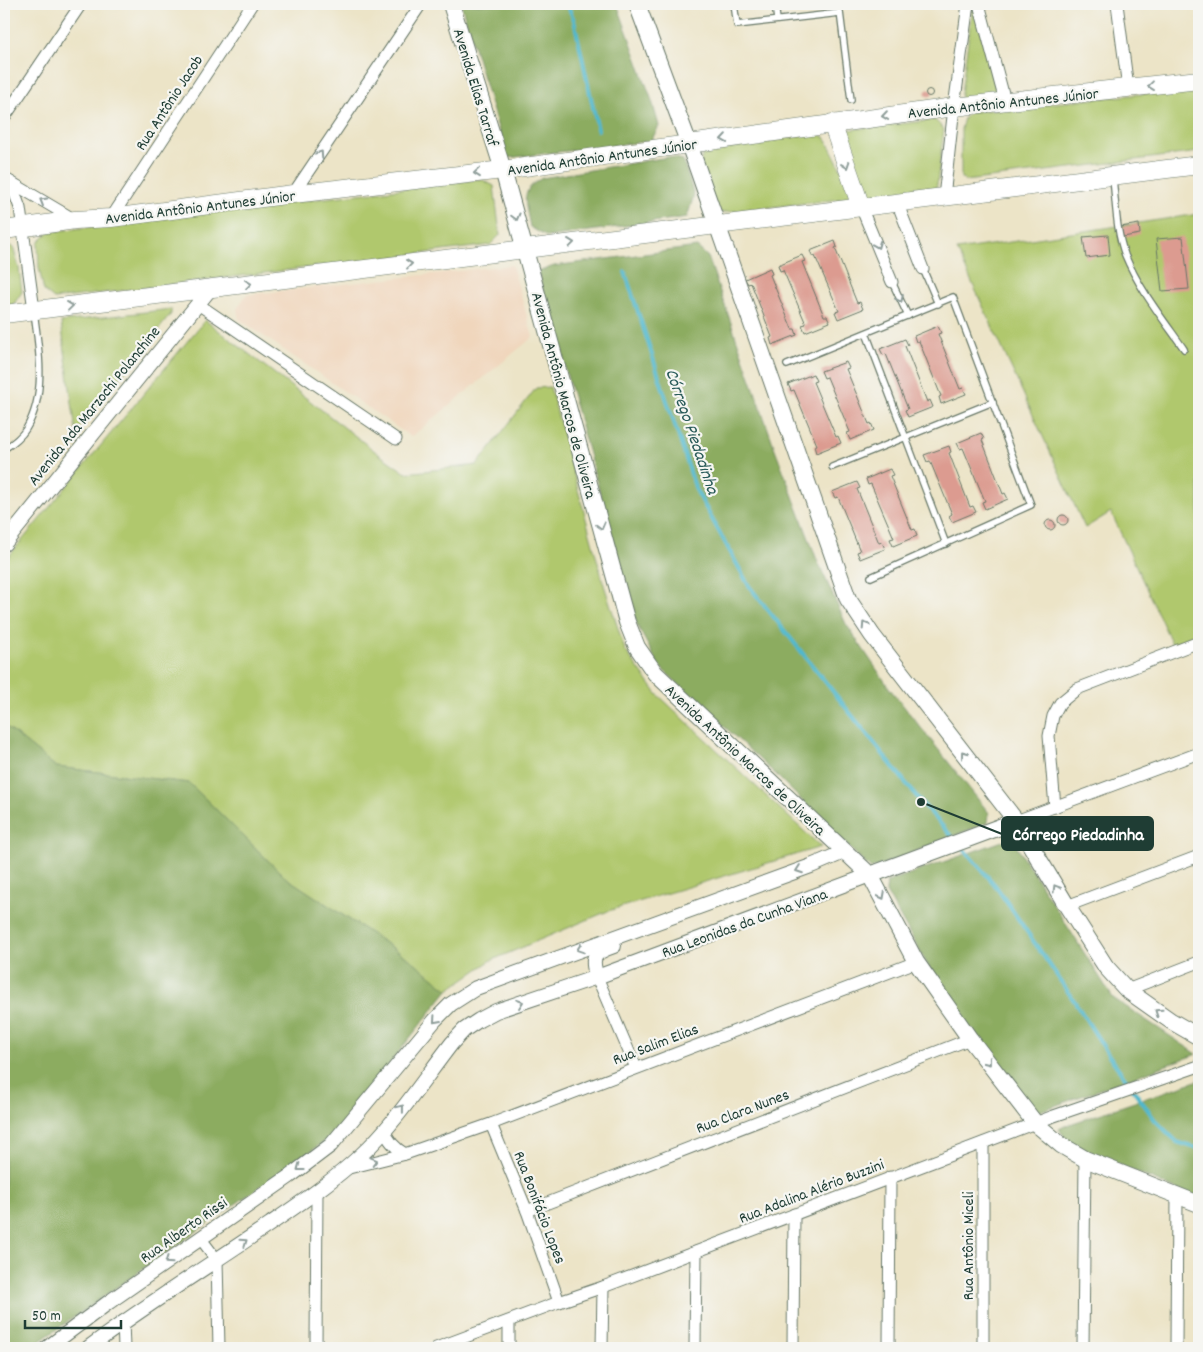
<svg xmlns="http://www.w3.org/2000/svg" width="1203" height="1352" font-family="Dekko,sans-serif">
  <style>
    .built { fill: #f0d6bc }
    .green { fill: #b0c86d; stroke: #688250 }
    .forest { fill: #8cac60; stroke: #56744a }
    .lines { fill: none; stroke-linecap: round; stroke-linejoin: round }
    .stream { stroke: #50b8cd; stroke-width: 4 }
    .building { fill: #dc9b90 }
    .service-casing { stroke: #677767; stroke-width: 8 }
    .minor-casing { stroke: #677767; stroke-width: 13 }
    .tertiary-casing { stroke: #677767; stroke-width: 16 }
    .secondary-casing { stroke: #677767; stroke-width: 18 }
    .primary-casing { stroke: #677767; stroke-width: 19 }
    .service { stroke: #fff; stroke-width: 5.5 }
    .minor { stroke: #fff; stroke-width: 11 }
    .tertiary { stroke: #fff; stroke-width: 14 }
    .secondary { stroke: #fff; stroke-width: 16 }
    .primary { stroke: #fff; stroke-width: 18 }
    .oneway { stroke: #8f9e9a }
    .labels { text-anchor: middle; stroke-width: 4.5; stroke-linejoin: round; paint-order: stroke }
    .street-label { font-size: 16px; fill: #1f3d34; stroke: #f6f6f2 }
    .water-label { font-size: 18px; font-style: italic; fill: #2b5c5a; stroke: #f6f6f2 }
    .leader { fill: none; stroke: #1f3d34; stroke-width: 2 }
    .callout-dot { fill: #1f3d34; stroke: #f6f6f2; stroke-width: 2 }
    .callout { fill: #1f3d34; stroke: #1f3d34; stroke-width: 2 }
    .callout-label { font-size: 18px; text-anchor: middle; font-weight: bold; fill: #fff }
  </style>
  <rect width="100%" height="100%" fill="#f6f6f2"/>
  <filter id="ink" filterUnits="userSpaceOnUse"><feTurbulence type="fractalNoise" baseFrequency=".02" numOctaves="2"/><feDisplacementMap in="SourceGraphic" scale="10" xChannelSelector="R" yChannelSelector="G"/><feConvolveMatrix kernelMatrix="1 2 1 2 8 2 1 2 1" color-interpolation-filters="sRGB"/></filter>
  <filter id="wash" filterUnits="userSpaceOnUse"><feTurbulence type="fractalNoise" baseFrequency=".0096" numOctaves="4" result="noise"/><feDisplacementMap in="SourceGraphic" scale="20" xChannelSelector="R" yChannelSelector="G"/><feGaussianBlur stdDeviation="1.12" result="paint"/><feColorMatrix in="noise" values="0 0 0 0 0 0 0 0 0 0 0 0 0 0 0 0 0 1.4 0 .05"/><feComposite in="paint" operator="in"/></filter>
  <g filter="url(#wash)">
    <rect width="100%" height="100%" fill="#ece4c7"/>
    <polygon class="built" points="512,265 533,337 411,437 239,319 237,309 246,295"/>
    <g class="green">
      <polygon points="973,4 974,4 998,96 960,101"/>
      <polygon points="1199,88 1199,152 965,181 961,178 961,129 964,118 970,112"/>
      <polygon points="935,120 944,129 936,192 874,198 864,192 844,139 847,130"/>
      <polygon points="815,133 825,137 850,187 851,198 718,213 700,163 703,153"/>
      <polygon points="481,179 494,186 500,235 490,245 54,299 44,291 39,268 38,243 49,232"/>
      <polygon points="1199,214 1199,634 1172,644 1111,512 1085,528 957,250"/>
      <polygon points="4,244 13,247 19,268 22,292 11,308 4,309"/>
      <polygon points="171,309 171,314 76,432 61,322"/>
      <polygon points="205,320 380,455 406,473 477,465 536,388 550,387 604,585 625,650 657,694 821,847 608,911 490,961 448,990 414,962 285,877 189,783 56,767 4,725 4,562"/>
    </g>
    <g class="forest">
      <polygon points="461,4 617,4 652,101 659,126 651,141 507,158"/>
      <path d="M669,157L683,160L694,195L687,217L547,237L530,227C526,203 518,192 542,178Z"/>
      <polygon points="697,247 708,257 775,449 817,560 846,624 890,689 989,813 988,822 871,869 771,770 659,666 637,625 538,272 554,266"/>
      <polygon points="4,725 56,767 189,783 285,877 414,962 448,990 331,1137 30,1348 4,1348"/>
      <polygon points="1011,838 1113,998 1197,1054 1035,1113 947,999 886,892 887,882"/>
      <polygon points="1199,1080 1199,1199 1070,1144 1059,1129 1067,1125"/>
    </g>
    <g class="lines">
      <g class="stream">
        <polyline points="567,4 574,20 598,130"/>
        <polyline points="625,272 696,490 749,586 921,802 954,839"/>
        <polyline points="961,846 995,885 1075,1002 1108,1054 1155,1120 1177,1142 1199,1149"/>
      </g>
    </g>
    <g id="blocks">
      <g class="building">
        <circle cx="929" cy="93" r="3.5"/>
        <polygon points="1139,224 1140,234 1123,237 1121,227"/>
        <polygon points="1108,235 1110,255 1086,258 1083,237"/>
        <polygon points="1183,237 1189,289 1162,291 1156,239"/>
        <polygon points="835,241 837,247 835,248 857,303 860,302 863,309 838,319 835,312 839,311 815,256 813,257 810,251"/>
        <polygon points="802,255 805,261 802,262 824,316 827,316 830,322 805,332 802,325 806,324 783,270 780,271 778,265"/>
        <polygon points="770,268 772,274 770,275 792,329 795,329 797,335 772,345 770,338 772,337 751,283 748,284 745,279"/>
        <polygon points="938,326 941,333 938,334 960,389 963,388 966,394 941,404 939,397 941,396 919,341 916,342 914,336"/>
        <polygon points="905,339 908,345 905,346 927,402 930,400 933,407 908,417 905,410 908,409 886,354 883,355 880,349"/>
        <polygon points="846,362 849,368 846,369 869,424 871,423 874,430 850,440 847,433 850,432 827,377 824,378 821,371"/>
        <polygon points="813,374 816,381 813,382 836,437 838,436 841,443 816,453 814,446 817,445 794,390 791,391 788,384"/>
        <polygon points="981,433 984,439 982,440 1003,494 1005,493 1008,499 985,509 982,502 985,501 963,448 960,449 957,443"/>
        <polygon points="949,446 951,452 949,453 970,507 973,506 976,512 952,522 949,516 952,514 930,461 927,462 924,455"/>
        <polygon points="890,469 893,475 890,476 912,530 915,529 917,536 893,546 890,539 894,538 871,484 868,485 866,479"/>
        <polygon points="857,482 860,488 857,489 879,543 882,542 885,549 860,559 857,552 860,551 838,497 835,498 832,492"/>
        <circle cx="1063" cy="520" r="5"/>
        <circle cx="1050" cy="525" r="5"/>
      </g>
    </g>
  </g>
  <g filter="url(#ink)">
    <use href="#blocks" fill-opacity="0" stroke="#677767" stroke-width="1"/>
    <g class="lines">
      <g class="service-casing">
        <g id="service">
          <polyline points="734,4 737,25 840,13"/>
          <polyline points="775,4 777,20"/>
          <polyline points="839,4 851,100"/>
          <path d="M1113,179C1116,204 1116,231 1125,255C1139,289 1163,319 1184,349"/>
          <polyline points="923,269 938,304"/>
          <polyline points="892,282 908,316"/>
          <polyline points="866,333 946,544"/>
          <polyline points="787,365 953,297 1031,505 871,577"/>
          <path d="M4,449C12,444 21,437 26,429C47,394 39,349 34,312"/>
          <polyline points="832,467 993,402"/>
        </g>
      </g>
      <g class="minor-casing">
        <g id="minor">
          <polyline points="979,4 1005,101"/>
          <polyline points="1117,4 1128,88"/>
          <polyline points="4,118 81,4"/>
          <polyline points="4,178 75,220"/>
          <polyline points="11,183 20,208 34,310"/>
          <polyline points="293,194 421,4"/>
          <polyline points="944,197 954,107 968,4"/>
          <polyline points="897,202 923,269"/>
          <polyline points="861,207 892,282"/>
          <polyline points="111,218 252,4"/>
          <polyline points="198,304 396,439"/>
          <polyline points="1055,807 1049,736 1053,716 1060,703 1077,689 1199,642"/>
          <polyline points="1016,821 1199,753"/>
          <polyline points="1067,906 1199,856"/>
          <polyline points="597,977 636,1068"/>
          <polyline points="1127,990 1199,962"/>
          <polyline points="491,1124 527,1211 559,1302"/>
          <path d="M384,1130C389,1141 394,1147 405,1154"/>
          <polyline points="345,1169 405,1154 491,1124 916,962"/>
          <polyline points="527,1211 970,1039"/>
          <polyline points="201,1239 217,1260 219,1348"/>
          <polyline points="123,1321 124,1348"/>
          <polyline points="316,1348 317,1192"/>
          <polyline points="436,1348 559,1302 603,1287 1051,1117 1199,1066"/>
          <polyline points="509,1348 509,1322"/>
          <polyline points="602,1348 603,1287"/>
          <polyline points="695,1348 696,1252"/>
          <polyline points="793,1348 794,1214"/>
          <polyline points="889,1348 890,1177"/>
          <polyline points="983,1348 983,1143"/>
          <polyline points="1083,1348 1085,1159"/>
          <polyline points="1176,1348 1177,1195"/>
        </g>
      </g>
      <g class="tertiary-casing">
        <g id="tertiary">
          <polyline points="4,544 210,289"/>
          <path d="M597,977C590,956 594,953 614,946"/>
          <polyline points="47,1348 109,1302 290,1176 331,1145 435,1020 451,1004 476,988 811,866 844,852"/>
          <path d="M88,1348C147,1304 210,1265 270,1224C302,1202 333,1181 361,1155C395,1124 424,1079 452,1043L464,1030L479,1020L496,1011L597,977L870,875"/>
        </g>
      </g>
      <g class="secondary-casing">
        <g id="secondary">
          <polyline points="451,4 503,170 627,622 637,647 655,673 870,875 916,962 970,1039 1035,1123 1061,1145 1085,1159 1199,1204"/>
          <polyline points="637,4 689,144 848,599 872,635 1016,821 1067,906 1106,967 1127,990 1171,1021 1199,1037"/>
          <polyline points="870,875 1016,821"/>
        </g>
      </g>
      <g class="primary-casing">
        <g id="primary">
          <polyline points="832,123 861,207"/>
          <polyline points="4,230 75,220 111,218 293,194 503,170 954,107 1199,80"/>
          <polyline points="4,314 1199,165"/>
        </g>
      </g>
      <use href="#service" class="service"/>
      <use href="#minor" class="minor"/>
      <use href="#tertiary" class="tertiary"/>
      <use href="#secondary" class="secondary"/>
      <use href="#primary" class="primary"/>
    </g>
    <defs><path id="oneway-chevron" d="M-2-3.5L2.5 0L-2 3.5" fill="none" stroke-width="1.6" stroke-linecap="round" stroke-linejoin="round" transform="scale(1.25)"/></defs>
    <g class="oneway">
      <use href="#oneway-chevron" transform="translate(1151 86) rotate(173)"/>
      <use href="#oneway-chevron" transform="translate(885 116) rotate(172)"/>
      <use href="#oneway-chevron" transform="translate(724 139) rotate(172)"/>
      <use href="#oneway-chevron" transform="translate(320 154) rotate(-56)"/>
      <use href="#oneway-chevron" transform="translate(846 165) rotate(71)"/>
      <use href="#oneway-chevron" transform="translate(477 173) rotate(174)"/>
      <use href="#oneway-chevron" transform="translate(43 201) rotate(-150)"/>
      <use href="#oneway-chevron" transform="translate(516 217) rotate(75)"/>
      <use href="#oneway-chevron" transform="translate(571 243) rotate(-7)"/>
      <use href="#oneway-chevron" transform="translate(877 245) rotate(68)"/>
      <use href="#oneway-chevron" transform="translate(409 264) rotate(-7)"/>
      <use href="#oneway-chevron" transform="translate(248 284) rotate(-7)"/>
      <use href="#oneway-chevron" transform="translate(900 299) rotate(65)"/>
      <use href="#oneway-chevron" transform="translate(70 306) rotate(-7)"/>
      <use href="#oneway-chevron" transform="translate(601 526) rotate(75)"/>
      <use href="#oneway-chevron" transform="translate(865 625) rotate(-123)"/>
      <use href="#oneway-chevron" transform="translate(964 754) rotate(-128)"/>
      <use href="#oneway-chevron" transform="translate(799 870) rotate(160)"/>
      <use href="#oneway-chevron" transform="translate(1056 888) rotate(-121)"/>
      <use href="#oneway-chevron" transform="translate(882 896) rotate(62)"/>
      <use href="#oneway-chevron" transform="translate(580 949) rotate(160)"/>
      <use href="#oneway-chevron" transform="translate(520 1003) rotate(-19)"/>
      <use href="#oneway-chevron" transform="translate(1158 1012) rotate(-145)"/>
      <use href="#oneway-chevron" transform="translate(436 1020) rotate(132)"/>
      <use href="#oneway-chevron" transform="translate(988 1062) rotate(52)"/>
      <use href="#oneway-chevron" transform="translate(401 1108) rotate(-52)"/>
      <use href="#oneway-chevron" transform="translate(374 1161) rotate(-15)"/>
      <use href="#oneway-chevron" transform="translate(300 1168) rotate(143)"/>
      <use href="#oneway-chevron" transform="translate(244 1242) rotate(-35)"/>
      <use href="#oneway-chevron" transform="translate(168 1261) rotate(145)"/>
    </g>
  </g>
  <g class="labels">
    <g class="street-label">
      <text transform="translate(477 87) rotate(73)" y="6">Avenida Elias Tarraf</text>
      <text transform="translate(168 102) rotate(-57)" y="6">Rua Antônio Jacob</text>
      <text transform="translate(1003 102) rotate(-6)" y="6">Avenida Antônio Antunes Júnior</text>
      <text transform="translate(602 156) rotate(-8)" y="6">Avenida Antônio Antunes Júnior</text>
      <text transform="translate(200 206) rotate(-7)" y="6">Avenida Antônio Antunes Júnior</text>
      <text transform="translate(565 395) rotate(75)" y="6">Avenida Antônio Marcos de Oliveira</text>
      <text transform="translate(93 405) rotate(-51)" y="6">Avenida Ada Marzochi Polanchine</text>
      <text transform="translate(746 759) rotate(43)" y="6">Avenida Antônio Marcos de Oliveira</text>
      <text transform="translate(744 922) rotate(-20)" y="6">Rua Leonidas da Cunha Viana</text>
      <text transform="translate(655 1043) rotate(-21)" y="6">Rua Salim Elias</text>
      <text transform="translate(742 1110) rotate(-21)" y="6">Rua Clara Nunes</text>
      <text transform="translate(811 1190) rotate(-21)" y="6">Rua Adalina Alério Buzzini</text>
      <text transform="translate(541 1207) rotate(69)" y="6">Rua Bonifácio Lopes</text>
      <text transform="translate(183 1229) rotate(-35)" y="6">Rua Alberto Rissi</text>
      <text transform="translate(967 1246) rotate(-90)" y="6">Rua Antônio Miceli</text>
    </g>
    <g class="water-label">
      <text transform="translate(693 431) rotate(71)" y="6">Córrego Piedadinha</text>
    </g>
  </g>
  <path class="leader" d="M921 802L1002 834"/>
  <circle class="callout-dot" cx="921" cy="802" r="5"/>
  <rect class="callout" x="1002" y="817" width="151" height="33" rx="5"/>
  <g class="callout-label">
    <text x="1078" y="840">Córrego Piedadinha</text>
  </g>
  <rect width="1203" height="1352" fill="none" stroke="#f6f6f2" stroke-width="20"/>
  <path d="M25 1320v8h96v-8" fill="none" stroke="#1f3d34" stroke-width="2.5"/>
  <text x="32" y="1320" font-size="15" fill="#1f3d34" stroke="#f6f6f2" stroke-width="4" paint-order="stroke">50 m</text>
</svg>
